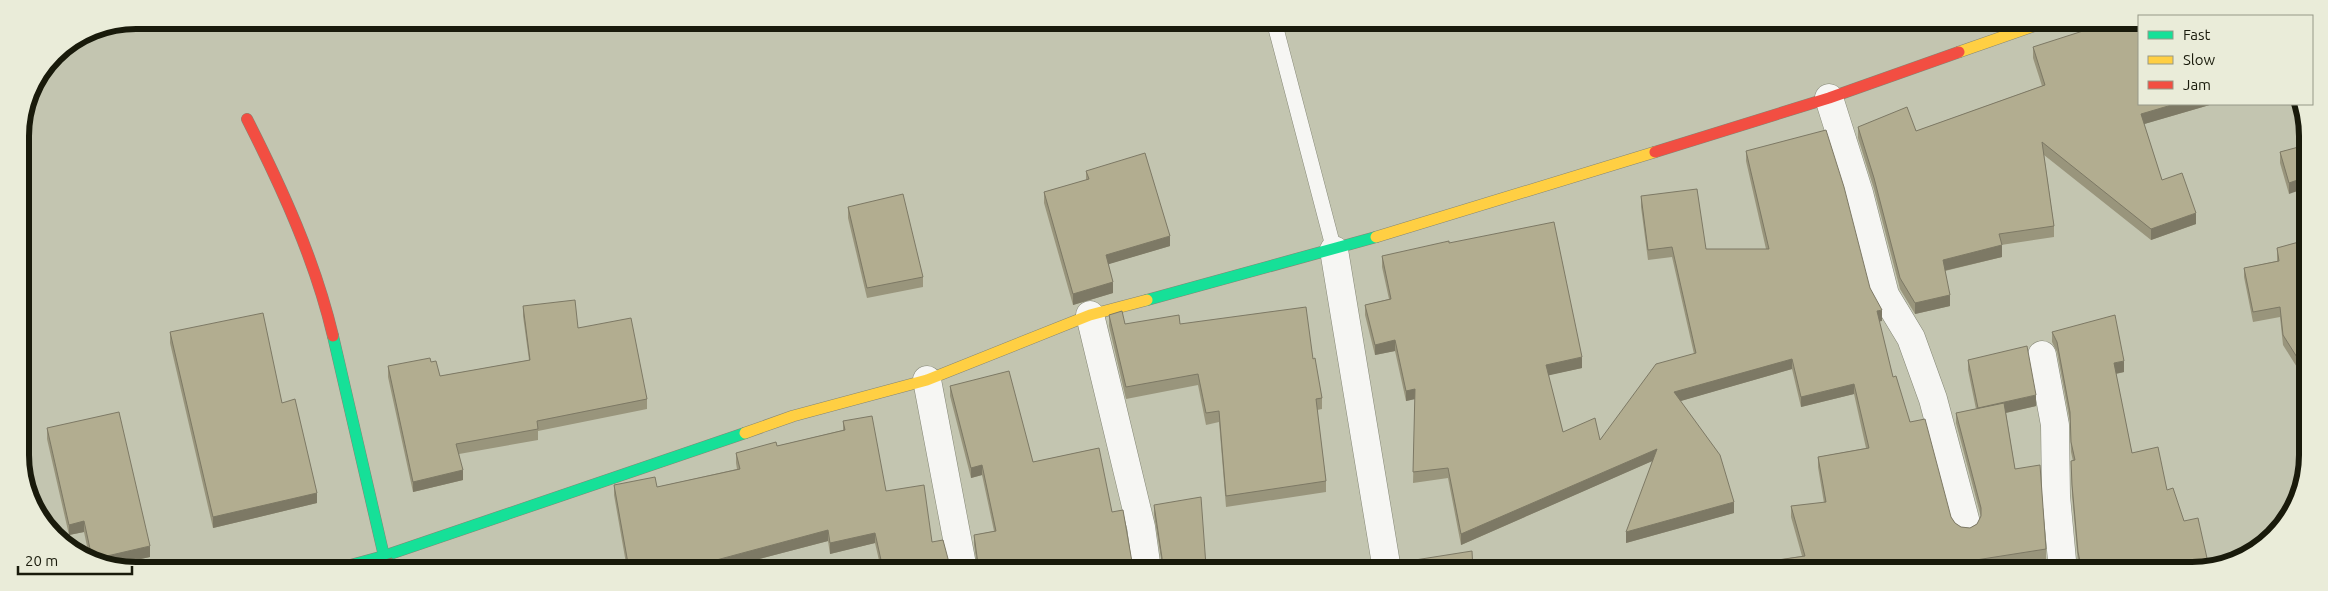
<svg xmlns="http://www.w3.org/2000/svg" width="2328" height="591" font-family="Ubuntu,sans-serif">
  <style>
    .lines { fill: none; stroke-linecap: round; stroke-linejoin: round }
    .lane-casing { stroke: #848675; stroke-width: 16 }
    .street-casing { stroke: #848675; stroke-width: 29 }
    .fast-casing { stroke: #848675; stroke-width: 12 }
    .slow-casing { stroke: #848675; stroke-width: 12 }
    .jam-casing { stroke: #848675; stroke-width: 12 }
    .lane { stroke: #f6f6f3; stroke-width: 15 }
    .street { stroke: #f6f6f3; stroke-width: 28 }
    .fast { stroke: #16e098; stroke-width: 11 }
    .slow { stroke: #ffcf43; stroke-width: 11 }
    .jam { stroke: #f24e42; stroke-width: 11 }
    .wall { fill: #99957c }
    .shaded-wall { fill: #7d7965 }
    .building { fill: #b2ad90; stroke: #7d7965 }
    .rim { fill: none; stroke: #191a0b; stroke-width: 6 }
  </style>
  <rect width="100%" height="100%" fill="#c3c5b0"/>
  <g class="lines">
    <g class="lane-casing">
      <polyline id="lane" points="1274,21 1334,250"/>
    </g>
    <g class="street-casing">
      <g id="street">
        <polyline points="1829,98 1859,193 1885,295 1911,338 1933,399 1966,523"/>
        <polyline points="1334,250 1387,570"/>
        <polyline points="1090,315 1141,527 1147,570"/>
        <polyline points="2042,355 2055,425 2056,496 2063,571"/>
        <polyline points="927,380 963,570"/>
      </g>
    </g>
    <g class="fast-casing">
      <g id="fast">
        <polyline points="1147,300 1376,237"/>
        <polyline points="333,336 384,556"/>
        <polyline points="336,569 384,556 745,433"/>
      </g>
    </g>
    <g class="slow-casing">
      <g id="slow">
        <polyline points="1959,52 2045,22"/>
        <polyline points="1376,237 1655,152"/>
        <polyline points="745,433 793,416 927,380 1090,315 1147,300"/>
      </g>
    </g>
    <g class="jam-casing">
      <g id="jam">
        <path d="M247,119C282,188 315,260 333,336"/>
        <polyline points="1655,152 1829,98 1959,52"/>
      </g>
    </g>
    <use href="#lane" class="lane"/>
    <use href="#street" class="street"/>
    <use href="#fast" class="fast"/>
    <use href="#slow" class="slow"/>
    <use href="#jam" class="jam"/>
  </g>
  <g class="wall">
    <polygon points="2033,47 2139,104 2213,104 2144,124 2162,180 2196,224 2151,240 2044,155 2054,226 2054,237 2001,245 2002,257 1945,271 1950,306 1915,314 1900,289 1874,189 1858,138 1858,127 1916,131 2042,86 2033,58"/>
    <polygon points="2306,145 2289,194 2280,163 2280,152"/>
    <polygon points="1746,151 1870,288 1882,321 1879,321 1893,377 1910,422 1951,517 1955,523 1961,527 1970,528 1977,524 1981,517 1956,423 1956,413 1976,409 1968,370 1968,360 2036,406 2006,413 2015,469 2046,549 2046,560 1979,570 1771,565 1771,561 1802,556 1791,517 1791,506 1824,503 1818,467 1818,457 1866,448 1854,394 1801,407 1792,369 1680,401 1734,513 1626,543 1652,461 1461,545 1448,478 1413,483 1415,399 1406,401 1395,351 1375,355 1365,315 1365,305 1389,299 1382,267 1382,256 1449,243 1582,368 1548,375 1563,432 1600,440 1694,354 1672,257 1648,260 1641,207 1641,196 1706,249 1766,249 1746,161"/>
    <polygon points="1086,171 1170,246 1108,264 1113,293 1073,305 1044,203 1044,192 1086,180"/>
    <polygon points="848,207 923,277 923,287 867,298 848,218"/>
    <polygon points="2306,240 2306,371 2300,372 2283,345 2280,317 2253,322 2244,277 2244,268 2277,261 2277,248"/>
    <polygon points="523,306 578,328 647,399 647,409 538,431 538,440 459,454 463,480 413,492 388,377 388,366 440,376 529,360 523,316"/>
    <polygon points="1109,315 1125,324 1180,324 1313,359 1322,398 1322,409 1317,410 1326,481 1326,492 1226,507 1219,422 1206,425 1198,385 1126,399 1109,326"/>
    <polygon points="170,332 282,403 317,503 213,528 170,343"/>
    <polygon points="2052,332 2124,372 2116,374 2132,453 2167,490 2200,571 2080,571 2078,563 2072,495 2071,461 2073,461 2071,452 2070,422 2057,352 2052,342"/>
    <polygon points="21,335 24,351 24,362 22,362"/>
    <polygon points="950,386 1033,462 1099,448 977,566 974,545 974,535 994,531 982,475 971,478 950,396"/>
    <polygon points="843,421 886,491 932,542 951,570 881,569 875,543 830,554 828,541 721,569 627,569 614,495 614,485 657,487 737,469 736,463 736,453 777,446 843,430"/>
    <polygon points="47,428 150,557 108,566 89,556 84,532 69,535 47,439"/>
    <polygon points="1154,505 1206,566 1162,565 1154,515"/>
  </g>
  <g class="shaded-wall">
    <polygon points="2175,104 2213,104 2141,125 2141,114"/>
    <polygon points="2306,177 2306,188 2289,194 2289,183"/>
    <polygon points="2196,213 2196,224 2151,240 2151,229"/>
    <polygon points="1170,236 1170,246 1106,265 1106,255"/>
    <polygon points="2002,245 2002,257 1943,271 1943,260"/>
    <polygon points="1113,282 1113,293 1073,305 1073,294"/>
    <polygon points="1950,295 1950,306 1915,314 1915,303"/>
    <polygon points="1882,310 1882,321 1877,322 1877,311"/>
    <polygon points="1395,340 1395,351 1375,355 1375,345"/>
    <polygon points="1582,357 1582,368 1546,376 1546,365"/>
    <polygon points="1792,359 1792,369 1674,403 1674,392"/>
    <polygon points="2124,361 2124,372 2114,374 2114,363"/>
    <polygon points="1854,384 1854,394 1801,407 1801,397"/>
    <polygon points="1415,389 1415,399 1406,401 1406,391"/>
    <polygon points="2036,395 2036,406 1978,419 1978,408"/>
    <polygon points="1657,449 1657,459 1461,545 1461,534"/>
    <polygon points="982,465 982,475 971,478 971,468"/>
    <polygon points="463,470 463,480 413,492 413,482"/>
    <polygon points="317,493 317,503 213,528 213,517"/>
    <polygon points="1734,502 1734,513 1626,543 1626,532"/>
    <polygon points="84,521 84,532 69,535 69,525"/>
    <polygon points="828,530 828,541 721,569 683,569"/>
    <polygon points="875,533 875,543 830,554 830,543"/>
    <polygon points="150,546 150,557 108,566 94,559"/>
  </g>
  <g class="building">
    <polygon points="2111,22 2139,22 2139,104 2175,104 2141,114 2162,180 2182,173 2196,213 2151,229 2042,142 2054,226 1999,234 2002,245 1943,260 1950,295 1915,303 1900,278 1874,178 1858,127 1907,107 1916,131 2045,85 2033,47"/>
    <polygon points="1826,130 1844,187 1870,288 1882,310 1877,311 1893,377 1896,376 1910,422 1925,419 1951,517 1955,523 1961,527 1970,528 1977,524 1981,516 1981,508 1956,413 2004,403 2015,469 2040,465 2046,549 1976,560 1979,571 1743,570 1771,564 1771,561 1805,556 1791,506 1826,502 1818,457 1869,448 1854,384 1801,397 1792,359 1674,392 1720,455 1734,502 1626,532 1657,449 1461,534 1448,468 1413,472 1415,389 1406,391 1395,340 1375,345 1365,305 1391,299 1382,256 1449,241 1449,243 1554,222 1582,357 1546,365 1563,432 1595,418 1600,440 1656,364 1696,353 1672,247 1648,250 1641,196 1697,189 1706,249 1769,249 1746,151"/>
    <polygon points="2306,145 2306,177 2289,183 2280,152"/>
    <polygon points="1145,153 1170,236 1106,255 1113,282 1073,294 1044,192 1089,179 1086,171"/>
    <polygon points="903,194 923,277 867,288 848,207"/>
    <polygon points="2306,240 2306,361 2300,362 2283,335 2280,307 2253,312 2244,268 2279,261 2277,248"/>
    <polygon points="575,300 578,328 631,318 647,399 537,421 538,429 456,444 463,470 413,482 388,366 430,358 431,362 436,361 440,376 530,360 523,306"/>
    <polygon points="1306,307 1313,359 1315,358 1322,398 1316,399 1326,481 1226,496 1219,411 1206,413 1198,374 1126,387 1109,315 1122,311 1125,324 1179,315 1180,324"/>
    <polygon points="263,313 282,403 295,399 317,493 213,517 170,332"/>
    <polygon points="2115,315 2124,361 2114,363 2132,453 2158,447 2167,490 2173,488 2184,521 2198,518 2209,567 2200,571 2082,571 2078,552 2072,485 2071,461 2075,460 2071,442 2070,412 2057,342 2052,332"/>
    <polygon points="21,335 24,351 22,352"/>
    <polygon points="2027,346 2036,395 1978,408 1968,360"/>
    <polygon points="1009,371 1033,462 1099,448 1112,512 1123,510 1132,562 1135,570 975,570 978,564 974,535 996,531 982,465 971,468 950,386"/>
    <polygon points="119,412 150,546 94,559 92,558 84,521 69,525 47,428"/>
    <polygon points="872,416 886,491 924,485 932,542 943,540 951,570 883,569 875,533 830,543 828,530 683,569 629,569 614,485 655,477 657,487 740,469 736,453 776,442 777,446 845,430 843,421"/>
    <polygon points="1201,497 1206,566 1275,565 1275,570 1158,570 1162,565 1162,558 1154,505"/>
    <polygon points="1472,551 1473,570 1414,570 1415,560"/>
    <polygon points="392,558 394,569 353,569"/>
  </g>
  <path d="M0 0H2328V591H0ZM136 29H2192A107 107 0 0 1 2299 136V455A107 107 0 0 1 2192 562H136A107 107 0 0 1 29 455V136A107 107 0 0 1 136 29Z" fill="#eaecd9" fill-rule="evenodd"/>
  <path class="rim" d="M136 29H2192A107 107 0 0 1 2299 136V455A107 107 0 0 1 2192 562H136A107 107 0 0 1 29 455V136A107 107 0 0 1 136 29Z"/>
  <rect x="2138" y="15" width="175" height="90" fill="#eaecd9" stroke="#969887"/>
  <rect x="2148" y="31" width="25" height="8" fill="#16e098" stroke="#969887"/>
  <text x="2183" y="40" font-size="15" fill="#191a0b">Fast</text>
  <rect x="2148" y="56" width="25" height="8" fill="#ffcf43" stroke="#969887"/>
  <text x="2183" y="65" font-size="15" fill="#191a0b">Slow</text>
  <rect x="2148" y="81" width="25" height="8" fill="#f24e42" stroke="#969887"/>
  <text x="2183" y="90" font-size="15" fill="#191a0b">Jam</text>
  <path d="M18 566v8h114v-8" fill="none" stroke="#191a0b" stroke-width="2.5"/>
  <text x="25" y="566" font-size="15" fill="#191a0b" stroke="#eaecd9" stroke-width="4" paint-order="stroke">20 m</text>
</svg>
